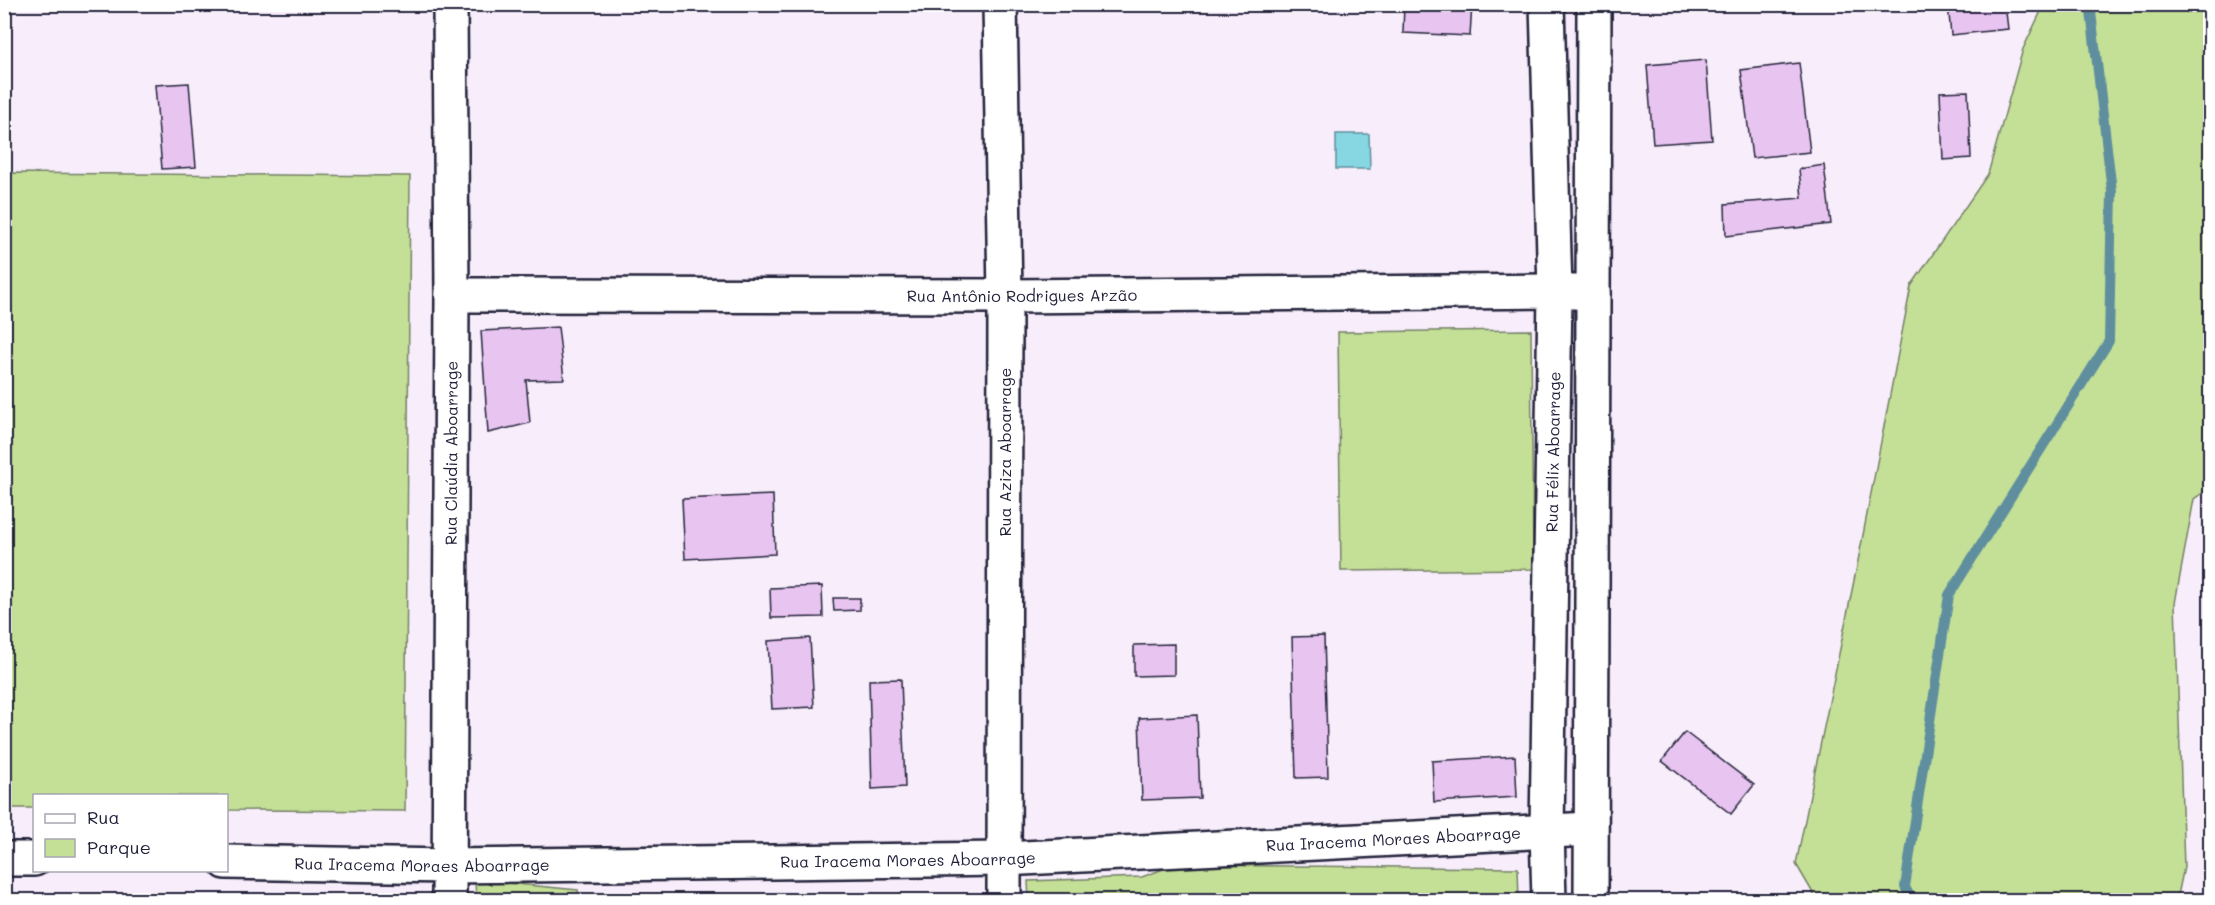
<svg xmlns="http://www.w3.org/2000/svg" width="2215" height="905" font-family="Mali,sans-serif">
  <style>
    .green { fill: #c4df96; stroke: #738068; stroke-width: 1.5 }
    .water { fill: #86d7e2; stroke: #5e8f9f; stroke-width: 1.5 }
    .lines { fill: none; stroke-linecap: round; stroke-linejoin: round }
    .stream { stroke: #5e8f9f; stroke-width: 10 }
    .building { fill: #e8c4f0; stroke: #22223b; stroke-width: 1.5 }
    .street-casing { stroke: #22223b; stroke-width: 38 }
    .street { stroke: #fff; stroke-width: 33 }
    .labels { text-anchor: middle; stroke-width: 6; stroke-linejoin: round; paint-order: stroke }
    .street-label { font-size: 16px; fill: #22223b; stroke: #fff }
  </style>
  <rect width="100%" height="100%" fill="#f8edfa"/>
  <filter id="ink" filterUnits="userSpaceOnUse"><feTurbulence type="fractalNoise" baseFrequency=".0167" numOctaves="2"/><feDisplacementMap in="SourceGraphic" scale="12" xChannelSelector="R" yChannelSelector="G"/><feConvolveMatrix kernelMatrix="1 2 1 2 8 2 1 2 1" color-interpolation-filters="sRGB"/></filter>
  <g filter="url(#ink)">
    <g class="green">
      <polygon points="2044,5 2210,5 2210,488 2194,499 2175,603 2184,867 2177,900 1817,900 1796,864 1858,561 1911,286 1988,174 2023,49"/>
      <polygon points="5,173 410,176 405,811 227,810 226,796 34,796 34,808 5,808"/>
      <polygon points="1531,330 1533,569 1341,571 1338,332"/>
      <polygon points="1174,865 1518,868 1519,900 1029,900 1028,881 1142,877"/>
      <polygon points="475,880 578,890 579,900 476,900"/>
    </g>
    <polygon class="water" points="1336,134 1369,134 1370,169 1336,169"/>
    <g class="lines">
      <polyline class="stream" points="1912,900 1905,887 1949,595 2109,341 2112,191 2091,12 2095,4"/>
    </g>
    <g class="building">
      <polygon points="1404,4 1472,4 1470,36 1403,33"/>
      <polygon points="1948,4 2005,4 2008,29 1951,35"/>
      <polygon points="1706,60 1712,140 1653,144 1647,65"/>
      <polygon points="1799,63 1810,152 1752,158 1741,70"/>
      <polygon points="189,83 196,167 162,169 155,85"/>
      <polygon points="1968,91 1971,158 1943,160 1940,92"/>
      <polygon points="1824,165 1831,224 1726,236 1725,204 1802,198 1799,169"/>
      <polygon points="558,327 564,379 526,380 530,423 488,433 481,331"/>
      <polygon points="773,495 775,554 685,559 682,499"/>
      <polygon points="822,586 823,617 771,618 770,588"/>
      <polygon points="833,598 860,598 860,610 834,611"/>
      <polygon points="1324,636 1328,777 1296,778 1292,637"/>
      <polygon points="810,638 814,707 772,709 768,641"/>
      <polygon points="1174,644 1174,675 1134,676 1134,645"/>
      <polygon points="901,679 905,787 872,789 869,680"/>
      <polygon points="1197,715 1200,798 1142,800 1139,718"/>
      <polygon points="1685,732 1754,785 1731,814 1662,761"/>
      <polygon points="1515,756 1517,797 1434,802 1432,761"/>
    </g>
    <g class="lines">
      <g class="street-casing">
        <g id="street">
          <polyline points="1000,4 1005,296 1004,900"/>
          <polyline points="1547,4 1555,291 1547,831 1549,900"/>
          <path id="s1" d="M452,295L1005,296L1555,291L1593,293"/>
          <polyline points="4,859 34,859"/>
          <path id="s2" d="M226,862L448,866L1003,859L1590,829"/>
          <path id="s3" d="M449,900L452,295L450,4"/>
          <polyline points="1591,900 1594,4"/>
        </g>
      </g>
      <use href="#street" class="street"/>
    </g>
  </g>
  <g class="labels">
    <g class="street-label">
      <text dy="6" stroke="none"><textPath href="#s1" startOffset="570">Rua Antônio Rodrigues Arzão</textPath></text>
      <text dy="6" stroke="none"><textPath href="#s3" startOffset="447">Rua Claúdia Aboarrage</textPath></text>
      <text transform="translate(1005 452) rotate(-90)" y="6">Rua Aziza Aboarrage</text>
      <text transform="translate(1553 452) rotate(-89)" y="6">Rua Félix Aboarrage</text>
      <text dy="6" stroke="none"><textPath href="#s2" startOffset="1168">Rua Iracema Moraes Aboarrage</textPath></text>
      <text dy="6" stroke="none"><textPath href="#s2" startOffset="682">Rua Iracema Moraes Aboarrage</textPath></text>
      <text dy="6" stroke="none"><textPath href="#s2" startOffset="196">Rua Iracema Moraes Aboarrage</textPath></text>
    </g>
  </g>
  <rect width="2215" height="905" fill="none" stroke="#fff" stroke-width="24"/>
  <rect x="12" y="12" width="2191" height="881" fill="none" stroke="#22223b" stroke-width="2" filter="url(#ink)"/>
  <rect x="33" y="794" width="195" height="78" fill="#ffffff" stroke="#a7a7b1" stroke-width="1.5"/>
  <rect x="45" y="814" width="30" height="9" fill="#ffffff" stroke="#a7a7b1" stroke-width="1.5"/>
  <text x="87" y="824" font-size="18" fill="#22223b">Rua</text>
  <rect x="45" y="839" width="30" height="18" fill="#c4df96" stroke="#a7a7b1" stroke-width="1.5"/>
  <text x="87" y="854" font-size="18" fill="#22223b">Parque</text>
</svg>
